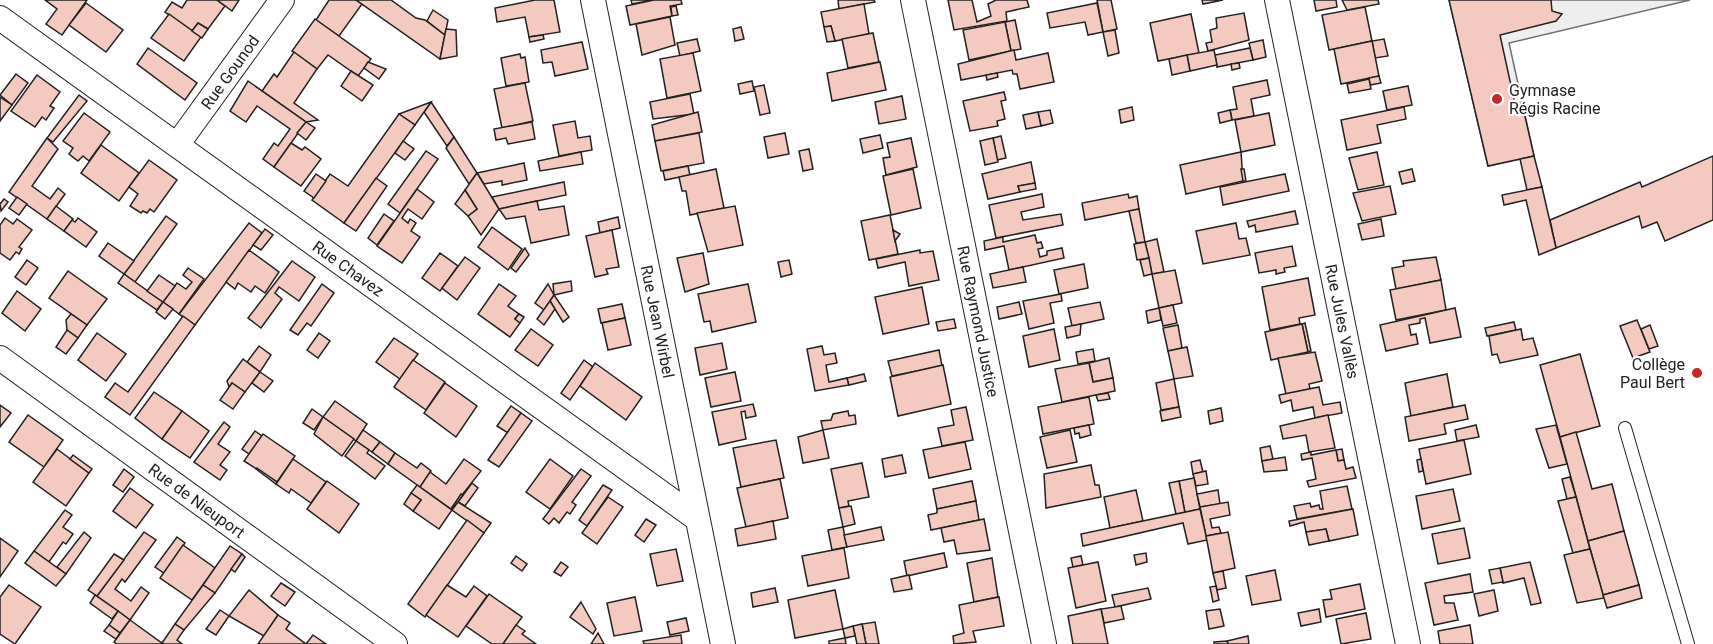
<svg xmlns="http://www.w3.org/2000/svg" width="1713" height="644" font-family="Roboto,sans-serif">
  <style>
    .green { fill: #eee; stroke: #6f6f6f; stroke-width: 1.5 }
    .building { fill: #f3c9c0; stroke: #222; stroke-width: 1.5 }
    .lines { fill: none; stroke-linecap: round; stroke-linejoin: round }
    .service-casing { stroke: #222; stroke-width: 14 }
    .minor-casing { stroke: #222; stroke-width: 26 }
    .service { stroke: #fff; stroke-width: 12 }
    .minor { stroke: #fff; stroke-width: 24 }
    .poi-dot { fill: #c62828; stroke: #fff; stroke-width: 2 }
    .labels { text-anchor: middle; stroke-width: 4.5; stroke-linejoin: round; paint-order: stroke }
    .street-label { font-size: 16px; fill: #222; stroke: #fff }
    .poi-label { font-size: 16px; fill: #222; stroke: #fff; text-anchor: start }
  </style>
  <rect width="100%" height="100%" fill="#fff"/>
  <polygon class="green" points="1449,0 1690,0 1509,43 1534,156 1488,166"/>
  <g class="building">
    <polygon points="45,0 87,0 62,35 46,24 57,9"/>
    <polygon points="187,0 217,0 225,6 208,29 198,23 192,31 165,12 172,2 182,8"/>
    <polygon points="217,0 239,0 232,11"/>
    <polygon points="329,0 356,0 362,4 339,36 316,20"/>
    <polygon points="356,0 391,0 416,18 425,20 445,35 440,59"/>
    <polygon points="535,0 554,0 560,32 529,37 525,17 497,22 495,8"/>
    <polygon points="631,0 654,0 632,4"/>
    <polygon points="654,0 681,0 682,4 670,6 672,16 630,25 626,6"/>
    <polygon points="838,0 874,0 875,2 839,9"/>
    <polygon points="948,0 972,0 977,22 991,16 988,4 996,0 1027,0 1029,7 1006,12 1007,21 954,30"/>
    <polygon points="1097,0 1111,0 1117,29 1103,32"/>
    <polygon points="1202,0 1223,0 1203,4"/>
    <polygon points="1314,0 1336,0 1337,7 1316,11"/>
    <polygon points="1342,0 1378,0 1379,4 1347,10"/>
    <polygon points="1449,0 1551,0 1552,11 1562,14 1556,21 1500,35 1515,104 1522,103 1534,156 1488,166"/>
    <polygon points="86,3 123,30 106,52 69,25"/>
    <polygon points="1097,3 1103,32 1088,35 1085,22 1050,28 1047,13"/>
    <polygon points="864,4 869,34 835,41 831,26 824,27 821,12"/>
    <polygon points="676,6 678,15 672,16 671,7"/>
    <polygon points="1365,7 1372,41 1329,50 1322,15"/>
    <polygon points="433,10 448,20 445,35 427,21"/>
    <polygon points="1244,13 1249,40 1208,51 1206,43 1212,42 1210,30 1217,28 1216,18"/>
    <polygon points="169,14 201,37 184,61 151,38"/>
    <polygon points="1191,14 1199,53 1158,61 1150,23"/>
    <polygon points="670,17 675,45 642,55 636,24"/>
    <polygon points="315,19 371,59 358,76 328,55 317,69 292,51"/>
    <polygon points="1015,20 1021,49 1011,51 1005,22"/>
    <polygon points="1005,22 1011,51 969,60 963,30"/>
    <polygon points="198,23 208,29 202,38 192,31"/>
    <polygon points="831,26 835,41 827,42 824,27"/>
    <polygon points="741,27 744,39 735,41 733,29"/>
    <polygon points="446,29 456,30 457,56 440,59"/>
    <polygon points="1115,30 1119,53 1108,56 1103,32"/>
    <polygon points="873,33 879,62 848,68 842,39"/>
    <polygon points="543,35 544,39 530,42 529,37"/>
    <polygon points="697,39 700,51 680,56 677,43"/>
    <polygon points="1384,39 1388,56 1375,58 1372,41"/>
    <polygon points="1263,40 1266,57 1253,60 1249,43"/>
    <polygon points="1372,41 1379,76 1341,84 1334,49"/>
    <polygon points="582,42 588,69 555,76 552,62 543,63 541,50"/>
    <polygon points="148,48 197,83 185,100 137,64"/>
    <polygon points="1250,48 1253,60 1217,67 1215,55"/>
    <polygon points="1014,50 1016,60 1048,53 1054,82 1020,89 1017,74 1013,74 1012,70 961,80 958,64"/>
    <polygon points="1214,50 1217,65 1190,71 1187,55"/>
    <polygon points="294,52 317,69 294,103 318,120 306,122 262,91 274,74 277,77"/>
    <polygon points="693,53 701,91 667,98 660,59"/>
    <polygon points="520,54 521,58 525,57 529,82 506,86 501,58"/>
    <polygon points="1187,55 1190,71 1172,75 1169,59"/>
    <polygon points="368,62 386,69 379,79 364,68"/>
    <polygon points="880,62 886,90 832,101 827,73"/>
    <polygon points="1239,63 1240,68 1232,70 1231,64"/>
    <polygon points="351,71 373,85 362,101 341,86"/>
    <polygon points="997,73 998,77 987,80 986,75"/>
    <polygon points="16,74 28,83 12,105 0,95"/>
    <polygon points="37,75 60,92 50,106 54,108 46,120 42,117 35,127 11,111"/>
    <polygon points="1379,76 1381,83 1370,85 1369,78"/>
    <polygon points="1369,79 1371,89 1349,93 1347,84"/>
    <polygon points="1267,80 1270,95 1251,99 1254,116 1232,120 1230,110 1237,109 1233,87"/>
    <polygon points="248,81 306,122 274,167 263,159 274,143 278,146 290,129 257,106 246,122 230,111"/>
    <polygon points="752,81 754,91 740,94 738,84"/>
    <polygon points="525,83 533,121 502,128 494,89"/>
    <polygon points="764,85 770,113 760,115 754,87"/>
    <polygon points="1408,86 1412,105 1387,110 1383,91"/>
    <polygon points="1004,92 1006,100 1001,101 1005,119 997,121 998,126 970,131 963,101"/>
    <polygon points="690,94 694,114 653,119 650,102"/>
    <polygon points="79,95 87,101 53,142 47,138"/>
    <polygon points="902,96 906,119 879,124 875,102"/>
    <polygon points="0,97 12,105 0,121"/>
    <polygon points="431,102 454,137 447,146 424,112"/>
    <polygon points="431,102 415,125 399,114"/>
    <polygon points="1132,107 1134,120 1121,123 1119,110"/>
    <polygon points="1404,107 1406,119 1377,125 1381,143 1347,150 1341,120"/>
    <polygon points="1050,110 1053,123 1041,126 1038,112"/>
    <polygon points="1230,110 1232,120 1220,123 1218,113"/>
    <polygon points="698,112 702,132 655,141 652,125"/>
    <polygon points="1038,112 1041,126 1026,129 1023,115"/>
    <polygon points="84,113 110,132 89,161 83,156 78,161 69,154 73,148 63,141"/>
    <polygon points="1269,113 1275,145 1241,152 1235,120"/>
    <polygon points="399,114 415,125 344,223 312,200 330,174 348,186"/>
    <polygon points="575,121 578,138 590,136 592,150 559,156 553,125"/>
    <polygon points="306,122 315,128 306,140 297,133"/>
    <polygon points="532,122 535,139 508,144 506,138 496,140 494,129"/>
    <polygon points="699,133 704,163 661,171 655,141"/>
    <polygon points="785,133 789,154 768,158 764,137"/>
    <polygon points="880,135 883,148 863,153 860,139"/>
    <polygon points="1001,136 1006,158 997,160 993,138"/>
    <polygon points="454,137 477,173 469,184 446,148"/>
    <polygon points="47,138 58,149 32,186 50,199 58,188 65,194 47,219 9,192"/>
    <polygon points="911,138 917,167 886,175 883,158 890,157 887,143"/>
    <polygon points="993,138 998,162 985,165 980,141"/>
    <polygon points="403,141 414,149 405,160 395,153"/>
    <polygon points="291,143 302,150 305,147 321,159 301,186 274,167"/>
    <polygon points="101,145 139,173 119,201 81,173"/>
    <polygon points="809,149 813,169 803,171 799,151"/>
    <polygon points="426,151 438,159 400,213 388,204"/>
    <polygon points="581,152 583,164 540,171 538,161"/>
    <polygon points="1241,152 1243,181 1186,194 1180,165"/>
    <polygon points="1377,152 1384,185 1358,190 1349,158"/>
    <polygon points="1534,156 1542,187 1527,190 1520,159"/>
    <polygon points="1713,156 1713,220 1665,241 1657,222 1642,228 1639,216 1556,248 1550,220 1640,182 1642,187"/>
    <polygon points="149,160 177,180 154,212 150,209 147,213 143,211 141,213 130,206 138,194 129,187"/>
    <polygon points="1031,162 1035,183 1018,186 1020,192 988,199 982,174"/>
    <polygon points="524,163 527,180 502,185 502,181 484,184 477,173"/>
    <polygon points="688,166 690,175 665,180 663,171"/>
    <polygon points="716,169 724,208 690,215 686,191 682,191 679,177"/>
    <polygon points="913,169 921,208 891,215 883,176"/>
    <polygon points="1241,169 1244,169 1246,181 1243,181"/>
    <polygon points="1412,169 1415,181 1402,184 1399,172"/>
    <polygon points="477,173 499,209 481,235 468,216 477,209 465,190"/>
    <polygon points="316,174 326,181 314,198 304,191"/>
    <polygon points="1285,174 1289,191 1223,205 1220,187"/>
    <polygon points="376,178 387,186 356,231 344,223"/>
    <polygon points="564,182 566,195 537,201 499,209 492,197"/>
    <polygon points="1035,183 1036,189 1020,192 1018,186"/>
    <polygon points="1390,186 1396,214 1362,221 1353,193"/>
    <polygon points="1542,187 1556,248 1539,255 1526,200 1504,205 1502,195"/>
    <polygon points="417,189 434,202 422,219 408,209 402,218 408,223 410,219 416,223 411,231 420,237 402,263 377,246"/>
    <polygon points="465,190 477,209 468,216 455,204"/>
    <polygon points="1042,194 1044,207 1021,212 1023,220 1061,214 1063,225 996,238 989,205"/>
    <polygon points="1128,194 1129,198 1137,196 1139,209 1085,220 1082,203"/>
    <polygon points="17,197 27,204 19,215 9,208"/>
    <polygon points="4,199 8,202 1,211 0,204"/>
    <polygon points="537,201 539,210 564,206 569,235 531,243 525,216 506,219 499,209"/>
    <polygon points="56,206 73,219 64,231 47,219"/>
    <polygon points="735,206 743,245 708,252 697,213"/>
    <polygon points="1139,209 1145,242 1136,243 1129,211"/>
    <polygon points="1295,211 1298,224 1256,232 1255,225 1249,227 1247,221"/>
    <polygon points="384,214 394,221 377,245 368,238"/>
    <polygon points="890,215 898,254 869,260 861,221"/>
    <polygon points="166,216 177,224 135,282 124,274"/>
    <polygon points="618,217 620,228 600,233 598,222"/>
    <polygon points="5,218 13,224 17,219 32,230 19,247 22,249 19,254 16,252 10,260 0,253 0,225"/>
    <polygon points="78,218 97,232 86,247 64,231 72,220 75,222"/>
    <polygon points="1381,219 1384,236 1362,240 1358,224"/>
    <polygon points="249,223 262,233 195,325 179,314"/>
    <polygon points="1236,223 1239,239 1246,238 1250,255 1203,264 1196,231"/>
    <polygon points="492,227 522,249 508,270 478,247"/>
    <polygon points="265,229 273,235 261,250 253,245"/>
    <polygon points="612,230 619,267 606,269 608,274 595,277 586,236"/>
    <polygon points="893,230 900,234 895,241"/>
    <polygon points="1035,235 1037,243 1041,242 1043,248 1038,249 1040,257 1047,255 1047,251 1062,248 1064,258 1009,270 1004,246 985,250 984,241 1003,237 1003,242"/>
    <polygon points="1157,239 1164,272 1152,274 1145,242"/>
    <polygon points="1145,242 1149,258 1137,260 1134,244"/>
    <polygon points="108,243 134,261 124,274 99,256"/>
    <polygon points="1292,246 1296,266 1284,268 1285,272 1276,274 1276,270 1259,273 1255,253"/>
    <polygon points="525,248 529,255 516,272 511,268"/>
    <polygon points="249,250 279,272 265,293 255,286 251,292 238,283 235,289 226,282"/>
    <polygon points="920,250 920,253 933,251 939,280 909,286 905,262 878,268 876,259"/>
    <polygon points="440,253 458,266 440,291 422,278"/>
    <polygon points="703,253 709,284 685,292 677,258"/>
    <polygon points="465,257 480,268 457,300 442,288"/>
    <polygon points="1436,257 1441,280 1396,289 1392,268 1404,266 1403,261"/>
    <polygon points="1149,258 1152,274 1144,276 1140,260"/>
    <polygon points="27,260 38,268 26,285 15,277"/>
    <polygon points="789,260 792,274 781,277 778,262"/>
    <polygon points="292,261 315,277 299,301 279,287 275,293 282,299 261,328 248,318"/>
    <polygon points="1084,264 1088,288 1059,294 1054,270"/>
    <polygon points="1023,267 1026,282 993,288 990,274"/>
    <polygon points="188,268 204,279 179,314 163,302 177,283 186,289 192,282 183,275"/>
    <polygon points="1175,270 1182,303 1159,308 1152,274"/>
    <polygon points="68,271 107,299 87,325 49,298"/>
    <polygon points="124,274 163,302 157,310 118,283"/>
    <polygon points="159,275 175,286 163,302 147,291"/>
    <polygon points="1308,278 1315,315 1299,318 1300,324 1270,330 1262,287"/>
    <polygon points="1441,280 1446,310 1396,320 1390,290"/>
    <polygon points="571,281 572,291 554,295 553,284"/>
    <polygon points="322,284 334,293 311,326 307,323 298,335 290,330"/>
    <polygon points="499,284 516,296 508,306 519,314 515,319 520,323 510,337 478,314"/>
    <polygon points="548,284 554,295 544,310 535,303"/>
    <polygon points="748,284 756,322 712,332 710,321 704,322 698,294"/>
    <polygon points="922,287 929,324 883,334 875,297"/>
    <polygon points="17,291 41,309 25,331 2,313"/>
    <polygon points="1061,294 1062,301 1050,303 1054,323 1029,329 1023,301"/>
    <polygon points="554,295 569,317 563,322 550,301"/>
    <polygon points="550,301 555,309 544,325 537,319"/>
    <polygon points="163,302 173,309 165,319 156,312"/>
    <polygon points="1019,302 1022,314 999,319 997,307"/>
    <polygon points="1100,302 1104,319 1072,326 1068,308"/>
    <polygon points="622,304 625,318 601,323 598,309"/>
    <polygon points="1173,305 1177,323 1163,326 1159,308"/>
    <polygon points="1159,308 1161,320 1148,323 1146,311"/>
    <polygon points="1455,308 1461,337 1430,343 1425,318 1420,319 1420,323 1409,325 1411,335 1416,334 1418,344 1386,351 1380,325"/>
    <polygon points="71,314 87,325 78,338 67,330 66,320"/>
    <polygon points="519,314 524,317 520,323 515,319"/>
    <polygon points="183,316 195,325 130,415 105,397 115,383 128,392"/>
    <polygon points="625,318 631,345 608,350 602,323"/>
    <polygon points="954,319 956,328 938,331 936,322"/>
    <polygon points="1637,320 1650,352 1633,358 1620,326"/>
    <polygon points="1514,322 1516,330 1487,336 1485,328"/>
    <polygon points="1305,323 1311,351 1308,352 1302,324"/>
    <polygon points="1081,324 1080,335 1067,338 1065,327"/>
    <polygon points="1302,324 1308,352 1271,360 1265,332"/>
    <polygon points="1178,325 1182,348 1168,351 1163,328"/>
    <polygon points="1650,325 1658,346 1649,349 1641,329"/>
    <polygon points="531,329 553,345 538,366 515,350"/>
    <polygon points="1054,329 1060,360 1029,367 1023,336"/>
    <polygon points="1521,329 1523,340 1533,338 1538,355 1500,363 1497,354 1492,355 1489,336"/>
    <polygon points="67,330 78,338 66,354 56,347"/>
    <polygon points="97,333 126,354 106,381 78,360"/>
    <polygon points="319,333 330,341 318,358 307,350"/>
    <polygon points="394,338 418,354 400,379 376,362"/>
    <polygon points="722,343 727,369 700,375 695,348"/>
    <polygon points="259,346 271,355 260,372 247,362"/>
    <polygon points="822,346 824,355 835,353 837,363 826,365 829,382 847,378 849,385 815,391 807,349"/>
    <polygon points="1187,347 1193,376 1174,379 1168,351"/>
    <polygon points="1093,349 1095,361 1078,364 1076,352"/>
    <polygon points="939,350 942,366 892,376 888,361"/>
    <polygon points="1315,352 1322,381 1309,384 1310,389 1286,394 1278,358"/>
    <polygon points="1580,354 1600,426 1560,437 1540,365"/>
    <polygon points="1109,358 1113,378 1093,382 1089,363"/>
    <polygon points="243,359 260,372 245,392 232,383 229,387 227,381"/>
    <polygon points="413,360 445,382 426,410 394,387"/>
    <polygon points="584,360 593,367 570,400 561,393"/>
    <polygon points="595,363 642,397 626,420 580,386"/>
    <polygon points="1089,363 1093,382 1113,378 1115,391 1062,402 1055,369"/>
    <polygon points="943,365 951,404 898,416 890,377"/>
    <polygon points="260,372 273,381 264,392 252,383"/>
    <polygon points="735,372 741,401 711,407 705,378"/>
    <polygon points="864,374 866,381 849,385 847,378"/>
    <polygon points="1447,374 1453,407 1411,416 1405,383"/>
    <polygon points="1174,379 1179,407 1161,410 1156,383"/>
    <polygon points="232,383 245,392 233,409 220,400"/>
    <polygon points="445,383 477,406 456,437 424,413"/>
    <polygon points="1319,387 1323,405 1340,402 1342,413 1315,418 1313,407 1293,411 1291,400 1281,403 1279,395"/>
    <polygon points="154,392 182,411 162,439 135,418"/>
    <polygon points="1108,393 1110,399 1098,401 1096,395"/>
    <polygon points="1089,397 1094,424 1043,434 1038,407"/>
    <polygon points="335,401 367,424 356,441 323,417"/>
    <polygon points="753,404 756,416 746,418 745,411 741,412 746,439 719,445 712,412"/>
    <polygon points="0,405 11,413 0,427"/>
    <polygon points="1465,405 1468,419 1444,424 1446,434 1409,441 1405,417"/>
    <polygon points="511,406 521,413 508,433 497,426"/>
    <polygon points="966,407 973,440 942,446 938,428 954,425 951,410"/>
    <polygon points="1179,407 1181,417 1162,421 1160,411"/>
    <polygon points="1221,408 1223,421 1210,424 1208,411"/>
    <polygon points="312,409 323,417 314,430 303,423"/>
    <polygon points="182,411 209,431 190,458 162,439"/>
    <polygon points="848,411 849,416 855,415 856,424 823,430 821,421 831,420 833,414"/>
    <polygon points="521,413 532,421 499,467 488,460"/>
    <polygon points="28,415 63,440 44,467 9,442"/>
    <polygon points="1328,415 1335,448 1309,452 1306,435 1283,439 1280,426"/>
    <polygon points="323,417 354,439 342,456 314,434"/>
    <polygon points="224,422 230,427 218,444 230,452 220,465 227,470 220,480 194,462"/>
    <polygon points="1089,425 1091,435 1080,438 1079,433 1075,434 1074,428"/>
    <polygon points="1476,425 1479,437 1457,441 1455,430"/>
    <polygon points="1556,425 1567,464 1549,468 1536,429"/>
    <polygon points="363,430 380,442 372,452 356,441"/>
    <polygon points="823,430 829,458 803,463 798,437"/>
    <polygon points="1070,430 1077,462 1047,468 1040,437"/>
    <polygon points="255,431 262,436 249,454 242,449"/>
    <polygon points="1576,432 1592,489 1612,484 1624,531 1588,541 1560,437"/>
    <polygon points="263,434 295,456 277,482 244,461"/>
    <polygon points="776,440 784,478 741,487 733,448"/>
    <polygon points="1464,440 1471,474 1426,484 1419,449"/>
    <polygon points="356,441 369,450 367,453 385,466 375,479 345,456"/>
    <polygon points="380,442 395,453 388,464 372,452"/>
    <polygon points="965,442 971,469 929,478 923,450"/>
    <polygon points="1270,446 1273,459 1262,461 1260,448"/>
    <polygon points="57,449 89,473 66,506 33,482"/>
    <polygon points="1342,449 1344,460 1338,461 1336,450"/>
    <polygon points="1336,450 1338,461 1344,460 1346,469 1353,467 1356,478 1309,487 1307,481 1316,479 1312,458 1302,460 1301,454 1311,452 1311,455"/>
    <polygon points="395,453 417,468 421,463 431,471 420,487 388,464"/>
    <polygon points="73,455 92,469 89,473 70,459"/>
    <polygon points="902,455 906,473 885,477 882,459"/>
    <polygon points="1285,457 1287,470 1264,472 1262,461"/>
    <polygon points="293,459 326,482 311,503 291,489 289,493 276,484"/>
    <polygon points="464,459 481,471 451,509 420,487 430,472 446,484"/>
    <polygon points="550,459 573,476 550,509 526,492"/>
    <polygon points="1421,459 1423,471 1419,472 1417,460"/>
    <polygon points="1200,460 1203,472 1193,474 1191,462"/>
    <polygon points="862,463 869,497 848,501 849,506 839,508 831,469"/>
    <polygon points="1091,465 1095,485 1099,485 1101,497 1046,508 1044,474"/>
    <polygon points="257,468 277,482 276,484 256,469"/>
    <polygon points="124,469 134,477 123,492 113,485"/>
    <polygon points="581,469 591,476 572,502 576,505 570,514 567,512 559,523 554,518 549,524 543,519"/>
    <polygon points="1206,471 1208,484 1196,486 1193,474"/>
    <polygon points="1570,477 1576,497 1567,499 1562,479"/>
    <polygon points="1194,478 1200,509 1185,513 1179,481"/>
    <polygon points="780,479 788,518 746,527 737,488"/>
    <polygon points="327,481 359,504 339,533 307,509"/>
    <polygon points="972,481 976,501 937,509 933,489"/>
    <polygon points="1179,481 1185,513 1176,514 1169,483"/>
    <polygon points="472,483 478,488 465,506 458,502"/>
    <polygon points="417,485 452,510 439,529 413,511 421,500 411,493"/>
    <polygon points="603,485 612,490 587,526 579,520"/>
    <polygon points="1347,486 1352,509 1297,519 1294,506 1310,503 1311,507 1319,505 1320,509 1323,509 1320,491"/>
    <polygon points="130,488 153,505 136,528 113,511"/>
    <polygon points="1453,489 1460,521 1422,529 1416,496"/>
    <polygon points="1136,490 1143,521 1110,528 1104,497"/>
    <polygon points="1218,490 1220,504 1200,507 1197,494"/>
    <polygon points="411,493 421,500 413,511 404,504"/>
    <polygon points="461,494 463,495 452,510 451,509"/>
    <polygon points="608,497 623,507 597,544 582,533"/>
    <polygon points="1576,497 1590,549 1573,553 1558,501"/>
    <polygon points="976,501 979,520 931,530 928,515 937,513 937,509"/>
    <polygon points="458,502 491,523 484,533 452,510"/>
    <polygon points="1228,502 1230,515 1210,519 1212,528 1219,527 1221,533 1206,536 1200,507"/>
    <polygon points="851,506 855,524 843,527 839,508"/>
    <polygon points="1200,509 1207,540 1188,544 1183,523 1083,546 1081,534"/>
    <polygon points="1353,509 1358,535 1329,541 1326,529 1306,532 1304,522 1290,526 1289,521"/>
    <polygon points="65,510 72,515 63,527 73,534 66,544 63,542 49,562 34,551"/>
    <polygon points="646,519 656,525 644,542 635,535"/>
    <polygon points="984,519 990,550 957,554 954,540 944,542 941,528"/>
    <polygon points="467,520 484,533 425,617 408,604"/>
    <polygon points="773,521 776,539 738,546 735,529"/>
    <polygon points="843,527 847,547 832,550 828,530"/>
    <polygon points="881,527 884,540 847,547 844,535"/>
    <polygon points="1464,528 1470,558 1438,564 1432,534"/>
    <polygon points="1326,529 1329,541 1309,545 1306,532"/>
    <polygon points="1624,531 1639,585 1603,595 1588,541"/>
    <polygon points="84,532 91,538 66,574 57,567"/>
    <polygon points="144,532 156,540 125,582 122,579 115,589 131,601 141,587 149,593 130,620 97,596"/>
    <polygon points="1228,532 1235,568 1213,573 1206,536"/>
    <polygon points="177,537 185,543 164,573 155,567"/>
    <polygon points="0,538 18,551 0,577"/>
    <polygon points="183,545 215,568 192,600 160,578"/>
    <polygon points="230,546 242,554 215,593 203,585"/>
    <polygon points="844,548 849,578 808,586 802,556"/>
    <polygon points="676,549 683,581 657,586 650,554"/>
    <polygon points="1590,549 1604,598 1577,603 1564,555"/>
    <polygon points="34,551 66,574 56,586 25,563"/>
    <polygon points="944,553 947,567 907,576 904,561"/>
    <polygon points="1146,553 1147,562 1136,565 1134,555"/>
    <polygon points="114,554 124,560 97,596 88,590"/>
    <polygon points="242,554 245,557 235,572 231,569"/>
    <polygon points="516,556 527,564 522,571 511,563"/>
    <polygon points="1081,556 1083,565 1073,567 1071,558"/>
    <polygon points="992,558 998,597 974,602 967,563"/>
    <polygon points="561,562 568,567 561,576 554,572"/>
    <polygon points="1098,562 1106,601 1076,608 1068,568"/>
    <polygon points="1530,562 1541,603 1531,605 1524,578 1503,583 1500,568"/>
    <polygon points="1500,568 1503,582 1492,584 1489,570"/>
    <polygon points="1275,570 1281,600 1252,605 1246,576"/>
    <polygon points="1223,571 1226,588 1217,590 1213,573"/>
    <polygon points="1470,574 1473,592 1444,596 1445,603 1454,603 1458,620 1434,625 1425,583"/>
    <polygon points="909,575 912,589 894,592 891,579"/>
    <polygon points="281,583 295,592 285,606 271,596"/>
    <polygon points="1360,584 1365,609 1326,617 1323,600 1332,599 1330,590"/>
    <polygon points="9,585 41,607 15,644 0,634 0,597"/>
    <polygon points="203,585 215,593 184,630 175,624"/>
    <polygon points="447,585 466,597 474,586 487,596 458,637 426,615"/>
    <polygon points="1639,585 1642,598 1607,608 1603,595"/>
    <polygon points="1216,586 1219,600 1213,602 1210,587"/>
    <polygon points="775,588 778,602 753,607 751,593"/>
    <polygon points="1148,588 1151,599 1115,607 1112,595"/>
    <polygon points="249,590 278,615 264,636 229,616"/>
    <polygon points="835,590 843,629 795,638 788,600"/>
    <polygon points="1494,590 1498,611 1479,616 1474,594"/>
    <polygon points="489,594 522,617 503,644 492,644 466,626"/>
    <polygon points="95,595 118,611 112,619 90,603"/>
    <polygon points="635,597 642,631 614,636 607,603"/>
    <polygon points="999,597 1004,626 973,631 976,642 954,644 953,636 964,633 959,605"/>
    <polygon points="581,602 596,629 593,634 570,617"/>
    <polygon points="1121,606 1124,619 1104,623 1101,609"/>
    <polygon points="1101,609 1108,644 1073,644 1068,616"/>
    <polygon points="1220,609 1224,626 1209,629 1206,611"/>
    <polygon points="1319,609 1321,622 1301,626 1298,613"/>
    <polygon points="220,610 229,616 216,635 206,629"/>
    <polygon points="118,611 130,620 120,633 109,625"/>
    <polygon points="1366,613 1371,639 1341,644 1336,619"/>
    <polygon points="278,615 290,623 286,629 306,644 258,644"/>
    <polygon points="686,618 689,631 670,635 667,622"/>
    <polygon points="130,620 162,643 164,644 117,644 114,642"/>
    <polygon points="875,622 879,644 866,644 862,624"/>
    <polygon points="175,624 184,630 177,640 182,644 164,644 162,643"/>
    <polygon points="862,624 866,644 857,644 853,626"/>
    <polygon points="109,625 120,633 116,639 104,631"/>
    <polygon points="516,625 525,631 522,634 536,644 503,644"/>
    <polygon points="1470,625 1473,644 1440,644 1438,631"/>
    <polygon points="853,626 855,636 845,638 843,629"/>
    <polygon points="598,633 604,644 591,644"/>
    <polygon points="313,635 326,644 306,644"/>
    <polygon points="681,635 682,644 644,644 643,641"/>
    <polygon points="1248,636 1249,644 1228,644 1227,641"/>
    <polygon points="845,638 846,644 829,644 829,641"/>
    <polygon points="1227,641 1228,644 1214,644 1214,642"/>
  </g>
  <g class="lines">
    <g class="service-casing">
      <polyline id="service" points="1625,428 1688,644"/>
    </g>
    <g class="minor-casing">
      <g id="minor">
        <path id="s1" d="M593,0L723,644"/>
        <path id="s2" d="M913,0L1044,644"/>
        <path id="s3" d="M1277,0L1408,644"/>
        <path id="s4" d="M0,18L696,518"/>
        <path id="s5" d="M177,145L282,0"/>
        <path id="s6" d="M0,358L395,644"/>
      </g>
    </g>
    <use href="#service" class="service"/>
    <use href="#minor" class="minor"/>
  </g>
  <g class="poi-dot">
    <circle cx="1497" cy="99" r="6"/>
    <circle cx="1697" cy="373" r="6"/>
  </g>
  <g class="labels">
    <g class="street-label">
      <text dy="6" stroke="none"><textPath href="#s5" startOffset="90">Rue Gounod</textPath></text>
      <text dy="6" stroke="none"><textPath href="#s4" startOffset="429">Rue Chavez</textPath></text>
      <text dy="6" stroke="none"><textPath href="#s1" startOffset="328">Rue Jean Wirbel</textPath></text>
      <text dy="6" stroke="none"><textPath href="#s2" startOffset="328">Rue Raymond Justice</textPath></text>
      <text dy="6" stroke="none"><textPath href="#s3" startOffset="328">Rue Jules Vallès</textPath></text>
      <text dy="6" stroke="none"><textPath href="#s6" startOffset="243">Rue de Nieuport</textPath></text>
    </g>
    <g class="poi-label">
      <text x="1509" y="96">Gymnase<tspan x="1509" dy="18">Régis Racine</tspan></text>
      <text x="1685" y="370" text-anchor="end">Collège<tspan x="1685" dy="18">Paul Bert</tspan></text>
    </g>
  </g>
</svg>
